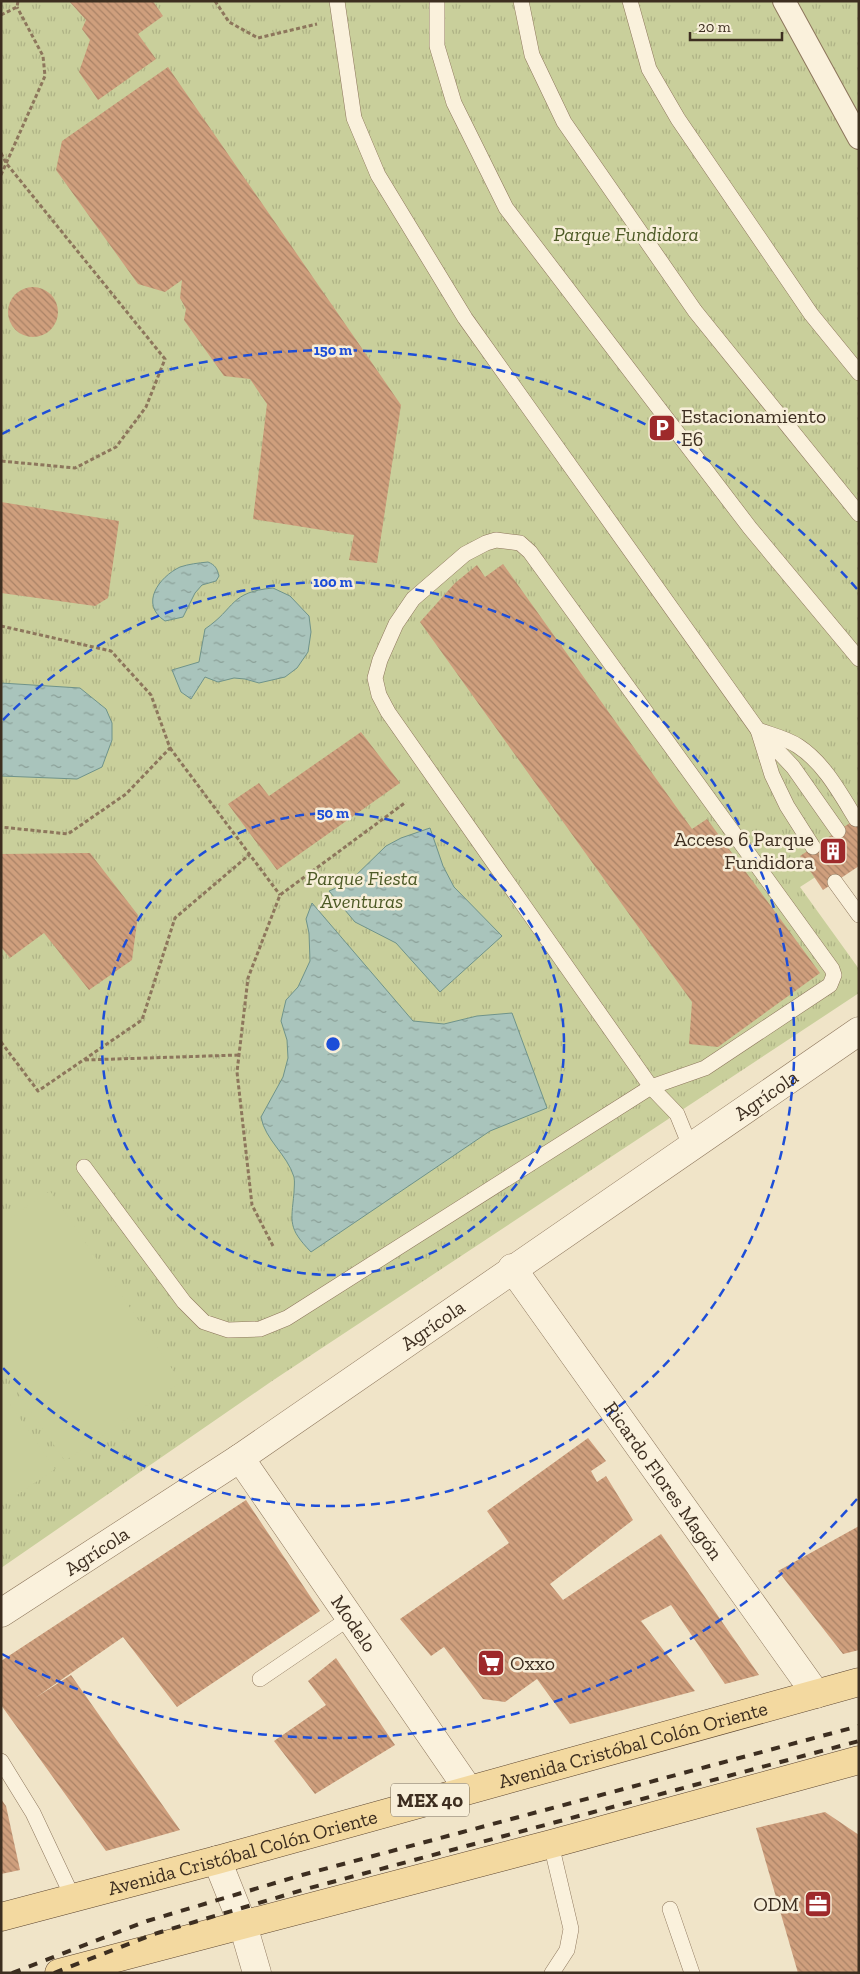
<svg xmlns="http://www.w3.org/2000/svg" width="860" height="1974" font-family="'Zilla Slab',serif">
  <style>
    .grass { fill: url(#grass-tufts) }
    .garden { fill: #c9cf9b }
    .water { fill: url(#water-ripples); stroke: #6f938a }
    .building { fill: url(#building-back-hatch) }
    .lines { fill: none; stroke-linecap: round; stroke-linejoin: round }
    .service-casing { stroke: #8d765c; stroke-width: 16 }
    .pedestrian-casing { stroke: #8d765c; stroke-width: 24 }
    .minor-casing { stroke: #8d765c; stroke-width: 29 }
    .primary-casing { stroke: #5b4430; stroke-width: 29 }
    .path { stroke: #8d765c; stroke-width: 3; stroke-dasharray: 4 2.5; stroke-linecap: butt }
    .service { stroke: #faf1dc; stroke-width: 15 }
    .pedestrian { stroke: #faf1dc; stroke-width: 22 }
    .minor { stroke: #faf1dc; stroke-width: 28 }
    .primary { stroke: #f3d9a0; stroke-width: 28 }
    .rail { stroke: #3d2e20; stroke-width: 4; stroke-dasharray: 9 9; stroke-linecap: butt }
    .ring { fill: none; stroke: #1d4ed8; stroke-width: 2.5; stroke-dasharray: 9 6 }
    .labels { text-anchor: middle; stroke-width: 5; stroke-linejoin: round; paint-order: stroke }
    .shield { fill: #f7eed8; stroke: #756857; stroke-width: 1 }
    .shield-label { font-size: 19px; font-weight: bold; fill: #3d2e20 }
    .park-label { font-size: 20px; font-style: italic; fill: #4d5a26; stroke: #f7eed8 }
    .poi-label { font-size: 20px; fill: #3d2e20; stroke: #f7eed8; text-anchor: start }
    .street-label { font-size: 20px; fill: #3d2e20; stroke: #f7eed8 }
    .centre { fill: #1d4ed8; stroke: #f7eed8; stroke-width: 2.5 }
    .ring-label { font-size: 15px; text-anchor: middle; font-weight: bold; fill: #1d4ed8; stroke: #f7eed8; stroke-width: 5; stroke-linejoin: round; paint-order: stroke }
  </style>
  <defs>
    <pattern id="grass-tufts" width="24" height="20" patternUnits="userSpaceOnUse" patternTransform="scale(1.25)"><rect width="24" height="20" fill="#c9cf9b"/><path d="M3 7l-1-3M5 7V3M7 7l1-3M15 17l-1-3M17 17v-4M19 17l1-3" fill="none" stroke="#aeb285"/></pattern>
    <pattern id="water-ripples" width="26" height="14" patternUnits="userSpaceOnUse" patternTransform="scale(1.25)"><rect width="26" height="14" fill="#a9c4bc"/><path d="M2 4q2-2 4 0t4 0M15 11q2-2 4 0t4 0" fill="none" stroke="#8ba098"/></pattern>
    <pattern id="building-back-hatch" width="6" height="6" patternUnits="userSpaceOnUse" patternTransform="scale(1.25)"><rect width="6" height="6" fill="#cf9f7d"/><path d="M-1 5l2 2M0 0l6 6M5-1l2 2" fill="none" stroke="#a98266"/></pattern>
  </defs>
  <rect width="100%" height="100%" fill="#f0e4c8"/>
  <polygon class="grass" points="1,1 859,1 859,849 800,887 859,969 859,993 272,1381 1,1568"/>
  <g class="garden">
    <polygon points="50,1191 181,1382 65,1461 1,1368 1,1224"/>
    <polygon points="1,1391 55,1469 1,1506"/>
  </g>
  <g class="water">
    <path d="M208,562C215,565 217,568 219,576L216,581L202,585L195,593L183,617L165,621C139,604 159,577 180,567C189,564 198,563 208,562Z"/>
    <path d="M273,588L290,596L309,616L311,632L308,652L297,668L285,677L259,683L245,679L234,678L218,682L205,677L191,699L181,692L172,670L199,662L205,629C236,608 229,592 273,588Z"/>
    <polygon points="1,683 80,688 106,709 112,723 112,740 102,767 77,779 1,776"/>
    <polygon points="430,828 443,866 454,887 502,936 440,992 396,943 355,922 329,891 348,883 386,846 401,838"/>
    <path d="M312,903L413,1021L444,1024L477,1016L512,1013L547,1108L490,1131L311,1252C288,1228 291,1223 294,1193C294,1188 295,1182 294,1177C287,1154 265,1140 261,1117L283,1077L288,1058L287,1040L281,1021L286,1000L298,987L310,961L309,933L306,919Z"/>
  </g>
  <g class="building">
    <polygon points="69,1 153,1 163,16 138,34 156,59 98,100 79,72 90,40 82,29 86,20"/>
    <polygon points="168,67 401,405 377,563 349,560 354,535 253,519 267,404 250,379 224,376 184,320 186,309 180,298 182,280 165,292 138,284 56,170 62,141"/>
    <circle cx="33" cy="312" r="25"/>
    <polygon points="1,502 119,521 108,598 95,606 1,593"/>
    <polygon points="503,564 692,829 707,819 820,973 718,1047 689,1044 692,1002 420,622 455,583 477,565 485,577"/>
    <polygon points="361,732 400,783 277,870 228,804 259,783 269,796"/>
    <polygon points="859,817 859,866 823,890 800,856"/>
    <polygon points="90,853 138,915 132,960 89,990 44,933 10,958 1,947 1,854"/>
    <polygon points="588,1438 606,1461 591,1471 597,1482 606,1476 633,1520 550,1584 563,1600 661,1534 759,1675 725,1684 671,1605 641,1621 695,1691 570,1724 537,1679 505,1702 483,1699 444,1647 431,1656 400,1619 509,1543 487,1511"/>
    <polygon points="246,1500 320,1611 177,1707 123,1637 35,1698 71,1675 180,1830 106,1851 1,1705 1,1661"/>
    <polygon points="859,1526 859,1650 843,1654 778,1571"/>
    <polygon points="336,1658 395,1745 315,1794 274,1741 326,1705 308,1681"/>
    <polygon points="1,1799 6,1806 20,1870 1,1874"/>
    <polygon points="825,1812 859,1835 859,1973 798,1973 756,1828"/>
  </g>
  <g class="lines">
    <g class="service-casing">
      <g id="service">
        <path d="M337,1L354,118L378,175L465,318L758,730C771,735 786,738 798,746C824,763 840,793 856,819"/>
        <polyline points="437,1 437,46 454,103 506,208 750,528 859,659"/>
        <polyline points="521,1 532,55 564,122 695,311 859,514"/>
        <polyline points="630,1 649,69 678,119 811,314 859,373"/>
        <polyline points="813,847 787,806 772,775 758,730 793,767 838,831"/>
        <polyline points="835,882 859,915"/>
        <polyline points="84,1167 184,1302 204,1322 228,1330 260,1329 287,1318 651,1087 388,712 379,695 375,678 380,660 396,624 413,599 465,554 486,543 496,540 520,543 530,552 832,969 834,975 830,985 705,1068 651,1087 677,1114 690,1146"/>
        <polyline points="260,1679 351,1617"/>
        <polyline points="1,1761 33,1813 73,1898"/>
        <polyline points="551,1844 571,1929 567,1950 552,1973"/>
        <polyline points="670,1909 692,1973"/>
      </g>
    </g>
    <g class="pedestrian-casing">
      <polyline id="pedestrian" points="784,1 859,138"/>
    </g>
    <g class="minor-casing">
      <g id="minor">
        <path id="s1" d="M512,1268L816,1694"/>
        <path id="s2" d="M240,1458L468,1789"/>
        <path id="s3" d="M1,1613L240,1458L859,1031"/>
        <polyline points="217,1860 243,1925 257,1973"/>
      </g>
    </g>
    <g class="primary-casing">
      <g id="primary">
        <path id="s4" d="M1,1917L217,1860L859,1682"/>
        <polyline points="59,1973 551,1844 859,1760"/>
      </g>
    </g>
    <g class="path">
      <polyline points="215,1 229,22 258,38 317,24"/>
      <polyline points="1,15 17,7 18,1"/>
      <polyline points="1,153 6,163 165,359 146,407 116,447 75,468 1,461"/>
      <polyline points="1,175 45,76 43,56 17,7"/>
      <polyline points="1,626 111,651 151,695 170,748 126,794 68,834 1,827"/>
      <polyline points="170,748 280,895"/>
      <polyline points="1,1042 38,1091 142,1020 175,918 249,855"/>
      <polyline points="85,1060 239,1055"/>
      <polyline points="273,1246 252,1205 237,1072 248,978 280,895 406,802"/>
    </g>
    <use href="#service" class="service"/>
    <use href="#pedestrian" class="pedestrian"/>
    <use href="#minor" class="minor"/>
    <use href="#primary" class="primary"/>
    <g class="rail">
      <polyline points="12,1973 147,1921 302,1875 859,1726"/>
      <polyline points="54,1973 154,1934 306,1889 859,1741"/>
    </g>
  </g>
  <g class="ring">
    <circle cx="333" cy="1044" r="231"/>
    <path d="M3 720A462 462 0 1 1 3 1368"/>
    <path d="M857 1499A694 694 0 0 1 2 1654M2 434A694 694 0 0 1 857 589"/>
  </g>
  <defs>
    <g id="parking-square" transform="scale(1.4375)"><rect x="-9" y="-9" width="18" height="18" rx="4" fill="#9e2a2b" stroke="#f7eed8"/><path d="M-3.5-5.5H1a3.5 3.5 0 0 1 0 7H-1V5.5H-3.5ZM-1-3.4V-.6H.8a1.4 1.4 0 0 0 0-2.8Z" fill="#fff"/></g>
    <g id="building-square" transform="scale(1.4375)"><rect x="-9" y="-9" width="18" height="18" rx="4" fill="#9e2a2b" stroke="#f7eed8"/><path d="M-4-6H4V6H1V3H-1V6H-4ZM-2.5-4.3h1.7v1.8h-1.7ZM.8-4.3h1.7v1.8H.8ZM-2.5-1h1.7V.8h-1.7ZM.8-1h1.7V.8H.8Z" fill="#fff"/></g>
    <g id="supermarket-square" transform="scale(1.4375)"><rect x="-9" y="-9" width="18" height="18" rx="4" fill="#9e2a2b" stroke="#f7eed8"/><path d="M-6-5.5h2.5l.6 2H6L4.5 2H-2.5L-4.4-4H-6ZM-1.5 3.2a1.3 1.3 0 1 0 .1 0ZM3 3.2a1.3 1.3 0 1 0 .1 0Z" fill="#fff"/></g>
    <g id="office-square" transform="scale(1.4375)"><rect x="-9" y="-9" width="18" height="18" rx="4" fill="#9e2a2b" stroke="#f7eed8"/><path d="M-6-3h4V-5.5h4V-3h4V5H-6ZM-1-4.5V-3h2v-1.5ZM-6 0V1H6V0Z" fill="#fff"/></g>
  </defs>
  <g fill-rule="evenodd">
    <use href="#parking-square" x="662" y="428"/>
    <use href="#building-square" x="833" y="851"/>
    <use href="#supermarket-square" x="491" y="1663"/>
    <use href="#office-square" x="818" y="1904"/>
  </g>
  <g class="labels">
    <rect class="shield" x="391" y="1783.5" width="78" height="33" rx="4"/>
    <g class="shield-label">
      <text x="430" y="1807">MEX 40</text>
    </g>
    <g class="park-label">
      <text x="626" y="241">Parque Fundidora</text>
      <text x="362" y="885">Parque Fiesta<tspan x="362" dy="23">Aventuras</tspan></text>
    </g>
    <g class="poi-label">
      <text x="681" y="423">Estacionamiento<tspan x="681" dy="23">E6</tspan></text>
      <text x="814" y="846" text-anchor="end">Acceso 6 Parque<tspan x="814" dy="23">Fundidora</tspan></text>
      <text x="510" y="1670">Oxxo</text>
      <text x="799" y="1911" text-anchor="end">ODM</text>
    </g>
    <g class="street-label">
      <text dy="7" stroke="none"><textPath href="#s3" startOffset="924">Agrícola</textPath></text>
      <text dy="7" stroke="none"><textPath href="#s3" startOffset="519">Agrícola</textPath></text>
      <text dy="7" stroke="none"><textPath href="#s1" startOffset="261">Ricardo Flores Magón</textPath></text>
      <text dy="7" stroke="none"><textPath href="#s3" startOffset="114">Agrícola</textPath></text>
      <text dy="7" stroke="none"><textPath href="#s2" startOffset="201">Modelo</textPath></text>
      <text dy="7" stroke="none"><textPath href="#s4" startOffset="655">Avenida Cristóbal Colón Oriente</textPath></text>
      <text dy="7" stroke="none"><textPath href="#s4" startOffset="250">Avenida Cristóbal Colón Oriente</textPath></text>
    </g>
  </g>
  <circle cx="333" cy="1044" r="8" class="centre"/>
  <g class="ring-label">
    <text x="333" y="355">150 m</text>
    <text x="333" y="587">100 m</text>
    <text x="333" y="818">50 m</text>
  </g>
  <rect width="860" height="1974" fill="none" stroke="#3d2e20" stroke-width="5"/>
  <path d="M690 32v8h92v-8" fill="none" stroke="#3d2e20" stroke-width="2.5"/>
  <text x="698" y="32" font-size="15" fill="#3d2e20" stroke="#f7eed8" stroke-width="4" paint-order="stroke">20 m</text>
</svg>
